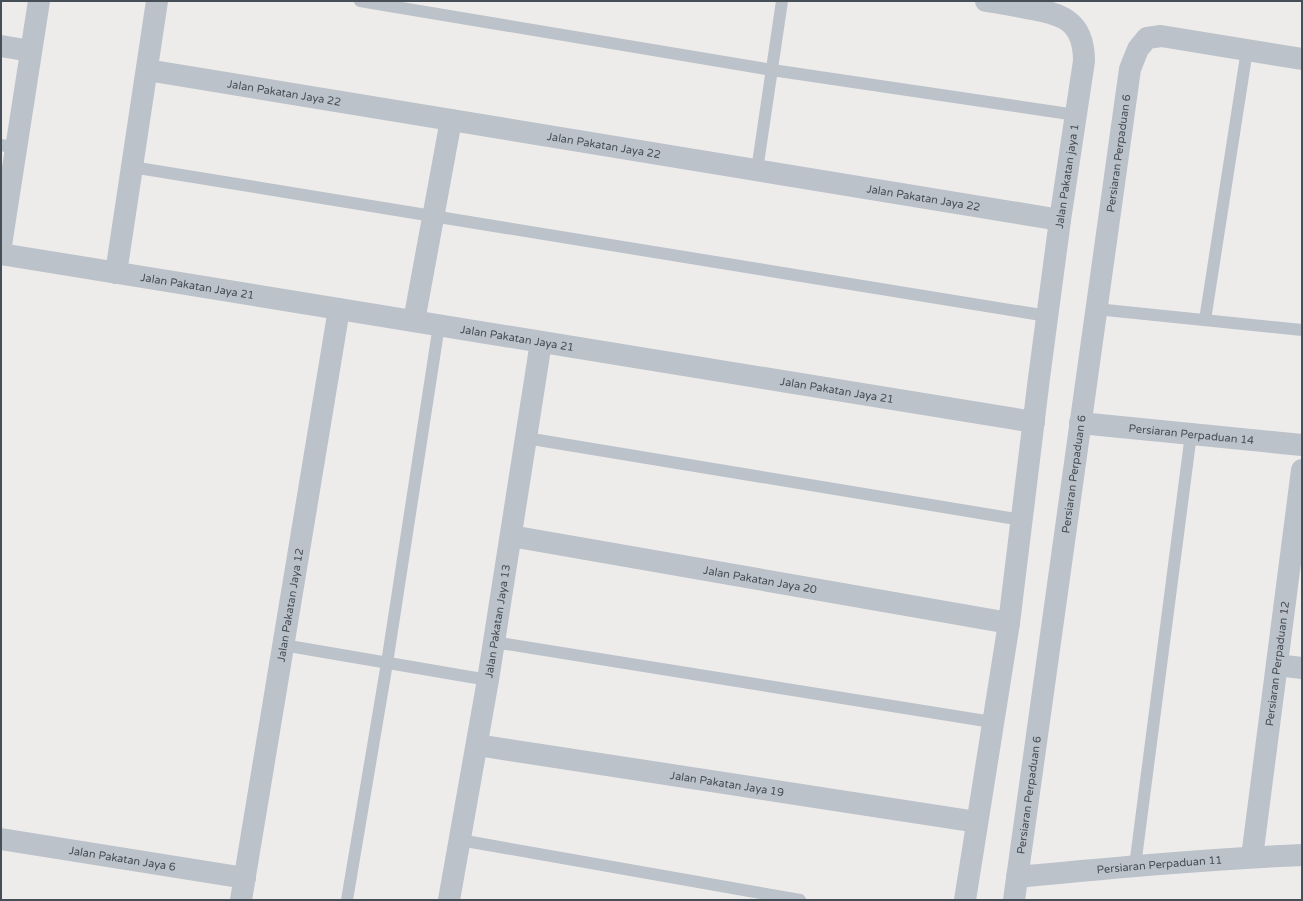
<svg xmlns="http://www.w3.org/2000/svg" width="1303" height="901" font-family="'Varela Round',sans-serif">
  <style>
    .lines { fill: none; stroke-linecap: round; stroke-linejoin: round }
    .lane { stroke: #bbc2ca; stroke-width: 12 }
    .street { stroke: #bbc2ca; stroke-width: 22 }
    .labels { text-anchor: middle; stroke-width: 3; stroke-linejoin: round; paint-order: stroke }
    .street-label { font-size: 11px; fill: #464e57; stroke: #fff }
  </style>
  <rect width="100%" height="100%" fill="#eeebeb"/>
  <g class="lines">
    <g class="lane">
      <polyline points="360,1 772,70 1076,115"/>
      <polyline points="1,145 16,148"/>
      <polyline points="132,167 1047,316"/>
      <polyline points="757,170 782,1"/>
      <polyline points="1096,309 1302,330"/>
      <polyline points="1205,320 1247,50"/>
      <polyline points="526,438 1022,520"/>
      <polyline points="494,642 992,722"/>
      <polyline points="283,645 488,680"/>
      <polyline points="460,840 800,900"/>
      <polyline points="1135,866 1191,434"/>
      <polyline points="347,900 387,663 439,325"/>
    </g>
    <g class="street">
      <polyline points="1,46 31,51"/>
      <path id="s1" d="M147,70L1060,220"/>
      <polyline points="1,245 39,1"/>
      <path id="s2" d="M1,254L1034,422"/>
      <polyline points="116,273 157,1"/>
      <polyline points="414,321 451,120"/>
      <path id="s3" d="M1080,423L1302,445"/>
      <path id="s4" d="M511,536L1009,623"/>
      <polyline points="1277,665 1302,668"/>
      <path id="s5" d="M477,745L977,822"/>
      <path id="s6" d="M1,839L245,878"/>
      <path id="s7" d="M1252,857L1302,470"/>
      <path id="s8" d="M1017,877C1112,868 1207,859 1302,855"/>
      <path id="s9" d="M241,900L339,309"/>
      <path id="s10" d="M449,900L488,680L541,342"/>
      <path id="s11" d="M965,900L1009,623L1039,378L1060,220L1084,61C1084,20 1061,13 1026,8C1012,5 999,3 986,1"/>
      <path id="s12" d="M1014,900L1130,69L1138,49L1147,38L1161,36L1302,59"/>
    </g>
  </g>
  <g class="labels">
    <g class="street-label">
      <text dy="4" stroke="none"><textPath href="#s1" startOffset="139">Jalan Pakatan Jaya 22</textPath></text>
      <text dy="4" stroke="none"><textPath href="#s1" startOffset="463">Jalan Pakatan Jaya 22</textPath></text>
      <text dy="4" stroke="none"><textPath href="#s12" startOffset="754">Persiaran Perpaduan 6</textPath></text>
      <text dy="4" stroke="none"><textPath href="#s11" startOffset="731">Jalan Pakatan jaya 1</textPath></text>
      <text dy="4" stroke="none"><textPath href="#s1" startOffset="787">Jalan Pakatan Jaya 22</textPath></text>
      <text dy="4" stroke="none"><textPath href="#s2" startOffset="199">Jalan Pakatan Jaya 21</textPath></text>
      <text dy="4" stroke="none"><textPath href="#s2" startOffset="523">Jalan Pakatan Jaya 21</textPath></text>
      <text dy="4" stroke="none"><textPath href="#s2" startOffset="847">Jalan Pakatan Jaya 21</textPath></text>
      <text dy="4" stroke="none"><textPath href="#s3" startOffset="112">Persiaran Perpaduan 14</textPath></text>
      <text dy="4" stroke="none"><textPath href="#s12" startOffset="430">Persiaran Perpaduan 6</textPath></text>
      <text dy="4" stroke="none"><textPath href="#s4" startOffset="253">Jalan Pakatan Jaya 20</textPath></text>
      <text dy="4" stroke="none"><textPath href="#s9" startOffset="299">Jalan Pakatan Jaya 12</textPath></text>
      <text dy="4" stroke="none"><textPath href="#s10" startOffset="283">Jalan Pakatan Jaya 13</textPath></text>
      <text dy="4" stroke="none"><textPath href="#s7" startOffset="195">Persiaran Perpaduan 12</textPath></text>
      <text dy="4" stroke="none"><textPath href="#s5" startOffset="253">Jalan Pakatan Jaya 19</textPath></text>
      <text dy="4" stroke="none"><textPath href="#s12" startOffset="106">Persiaran Perpaduan 6</textPath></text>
      <text dy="4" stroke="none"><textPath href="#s6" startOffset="123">Jalan Pakatan Jaya 6</textPath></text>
      <text dy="4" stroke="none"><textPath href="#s8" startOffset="143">Persiaran Perpaduan 11</textPath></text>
    </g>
  </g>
  <rect width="1303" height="901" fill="none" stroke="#464e57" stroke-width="4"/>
</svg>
